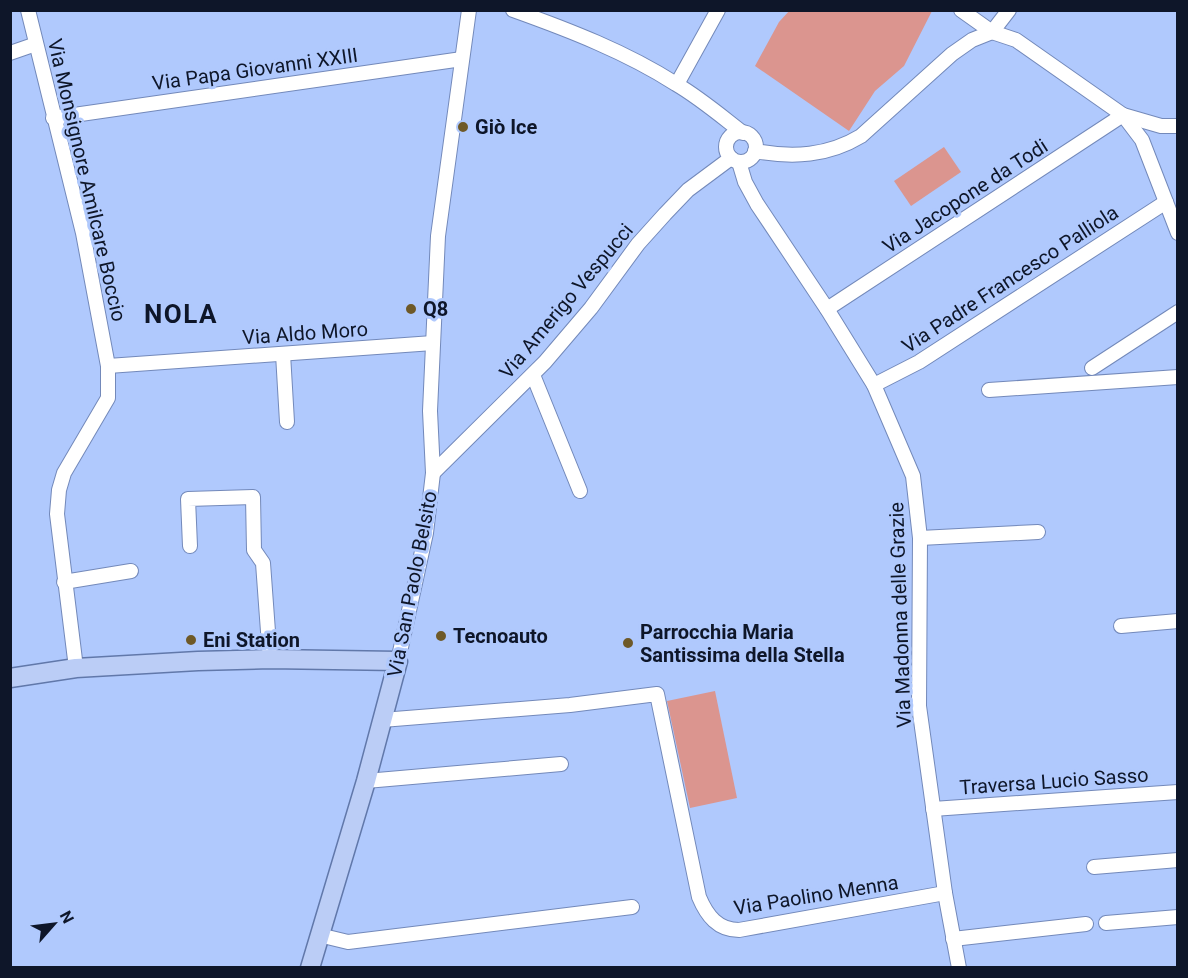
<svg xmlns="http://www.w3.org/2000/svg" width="1188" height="978" font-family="Roboto,sans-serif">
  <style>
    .green { fill: #db958f }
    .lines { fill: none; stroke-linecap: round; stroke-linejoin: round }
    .minor-casing { stroke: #7389ba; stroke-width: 16 }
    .major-casing { stroke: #6178aa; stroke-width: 21 }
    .minor { stroke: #fff; stroke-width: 14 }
    .major { stroke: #bbcdf6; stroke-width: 18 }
    .poi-dot { fill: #6e5928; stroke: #b0c9fd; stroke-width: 2 }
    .labels { text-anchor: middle; stroke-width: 6; stroke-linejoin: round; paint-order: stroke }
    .street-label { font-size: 20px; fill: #0e1629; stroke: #b0c9fd }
    .poi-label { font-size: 20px; font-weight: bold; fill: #0e1629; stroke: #b0c9fd; text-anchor: start }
    .district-label { font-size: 26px; font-weight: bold; letter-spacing: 1.5px; fill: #0e1629; stroke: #b0c9fd }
  </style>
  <rect width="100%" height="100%" fill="#b0c9fd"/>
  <g class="green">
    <polygon points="790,10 932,10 932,11 904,66 875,91 849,131 755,66 779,22"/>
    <polygon points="944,147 961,172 911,206 894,181"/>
    <polygon points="715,691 737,798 690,808 667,701"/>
  </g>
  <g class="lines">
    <g class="minor-casing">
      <g id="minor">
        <polyline points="28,10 83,233 108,366 108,398 64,473 59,490 57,514 76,668"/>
        <path d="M513,10C569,30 626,52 676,84C700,98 721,116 743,133"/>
        <polyline points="961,10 992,32 1016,40 1123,115 1161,126 1178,126"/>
        <polyline points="10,53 36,44"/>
        <polyline points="677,84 718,10"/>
        <polyline points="1123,115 1142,140 1178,233"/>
        <polyline points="53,118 462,59"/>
        <circle cx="741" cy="147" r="15"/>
        <path d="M755,151C793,158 828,156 861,136L952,54L972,40L992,32L1009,10"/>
        <polyline points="739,162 745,182 757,204 827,309 874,385 913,476 920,538 919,706 945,893 959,968"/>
        <polyline points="827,309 1123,115"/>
        <polyline points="283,354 287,422"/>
        <polyline points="108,366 433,343"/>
        <polyline points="1092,368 1178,312"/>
        <polyline points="533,375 580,491"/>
        <polyline points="874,385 919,362 1166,202"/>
        <polyline points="989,390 1178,377"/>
        <polyline points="433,473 545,362 591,308 638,244 665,214 688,190 731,158"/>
        <polyline points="920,538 1038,532"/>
        <polyline points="190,546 188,499 253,497 254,550 263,563 270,659"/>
        <polyline points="64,582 131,571"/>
        <polyline points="1121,626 1178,621"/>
        <polyline points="398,661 426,533 433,473 430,411 438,236 469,10"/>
        <path d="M382,720L570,705L657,694L699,897C707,916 718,930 739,930L945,893"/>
        <polyline points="366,781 561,764"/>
        <polyline points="933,809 1178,792"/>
        <polyline points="1094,867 1178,860"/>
        <polyline points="1106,923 1178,917"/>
        <polyline points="319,935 348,942 632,907"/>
        <polyline points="953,939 1086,924"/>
      </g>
    </g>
    <g class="major-casing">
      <polyline id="major" points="10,678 76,668 198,661 270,659 398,661 366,781 310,968"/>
    </g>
    <use href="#minor" class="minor"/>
    <use href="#major" class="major"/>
  </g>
  <g class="poi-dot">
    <circle cx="463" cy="127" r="6"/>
    <circle cx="411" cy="309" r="6"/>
    <circle cx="441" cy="636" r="6"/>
    <circle cx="191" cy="640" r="6"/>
    <circle cx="628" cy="643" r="6"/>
  </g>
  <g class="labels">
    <g class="street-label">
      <text transform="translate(255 69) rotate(-8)" y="7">Via Papa Giovanni XXIII</text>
      <text transform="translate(87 180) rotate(77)" y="7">Via Monsignore Amilcare Boccio</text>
      <text transform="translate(965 196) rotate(-33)" y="7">Via Jacopone da Todi</text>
      <text transform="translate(1010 279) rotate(-33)" y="7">Via Padre Francesco Palliola</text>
      <text transform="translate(566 301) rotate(-50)" y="7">Via Amerigo Vespucci</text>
      <text transform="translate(305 333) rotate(-4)" y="7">Via Aldo Moro</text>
      <text transform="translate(412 584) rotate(-79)" y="7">Via San Paolo Belsito</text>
      <text transform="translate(900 615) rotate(-92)" y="7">Via Madonna delle Grazie</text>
      <text transform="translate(1054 781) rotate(-4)" y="7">Traversa Lucio Sasso</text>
      <text transform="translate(816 895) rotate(-9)" y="7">Via Paolino Menna</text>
    </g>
    <g class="poi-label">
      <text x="475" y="134">Giò Ice</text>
      <text x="423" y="316">Q8</text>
      <text x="640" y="639">Parrocchia Maria<tspan x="640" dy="23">Santissima della Stella</tspan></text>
      <text x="453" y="643">Tecnoauto</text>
      <text x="203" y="647">Eni Station</text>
    </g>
    <g class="district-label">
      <text x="181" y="323">NOLA</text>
    </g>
  </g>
  <rect width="1188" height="978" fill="none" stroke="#0e1629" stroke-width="24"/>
  <g transform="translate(54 924) rotate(62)" stroke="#b0c9fd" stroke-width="4.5" paint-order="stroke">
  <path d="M0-4.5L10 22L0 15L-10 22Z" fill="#0e1629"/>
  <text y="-9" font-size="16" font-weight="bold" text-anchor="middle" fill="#0e1629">N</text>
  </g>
</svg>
